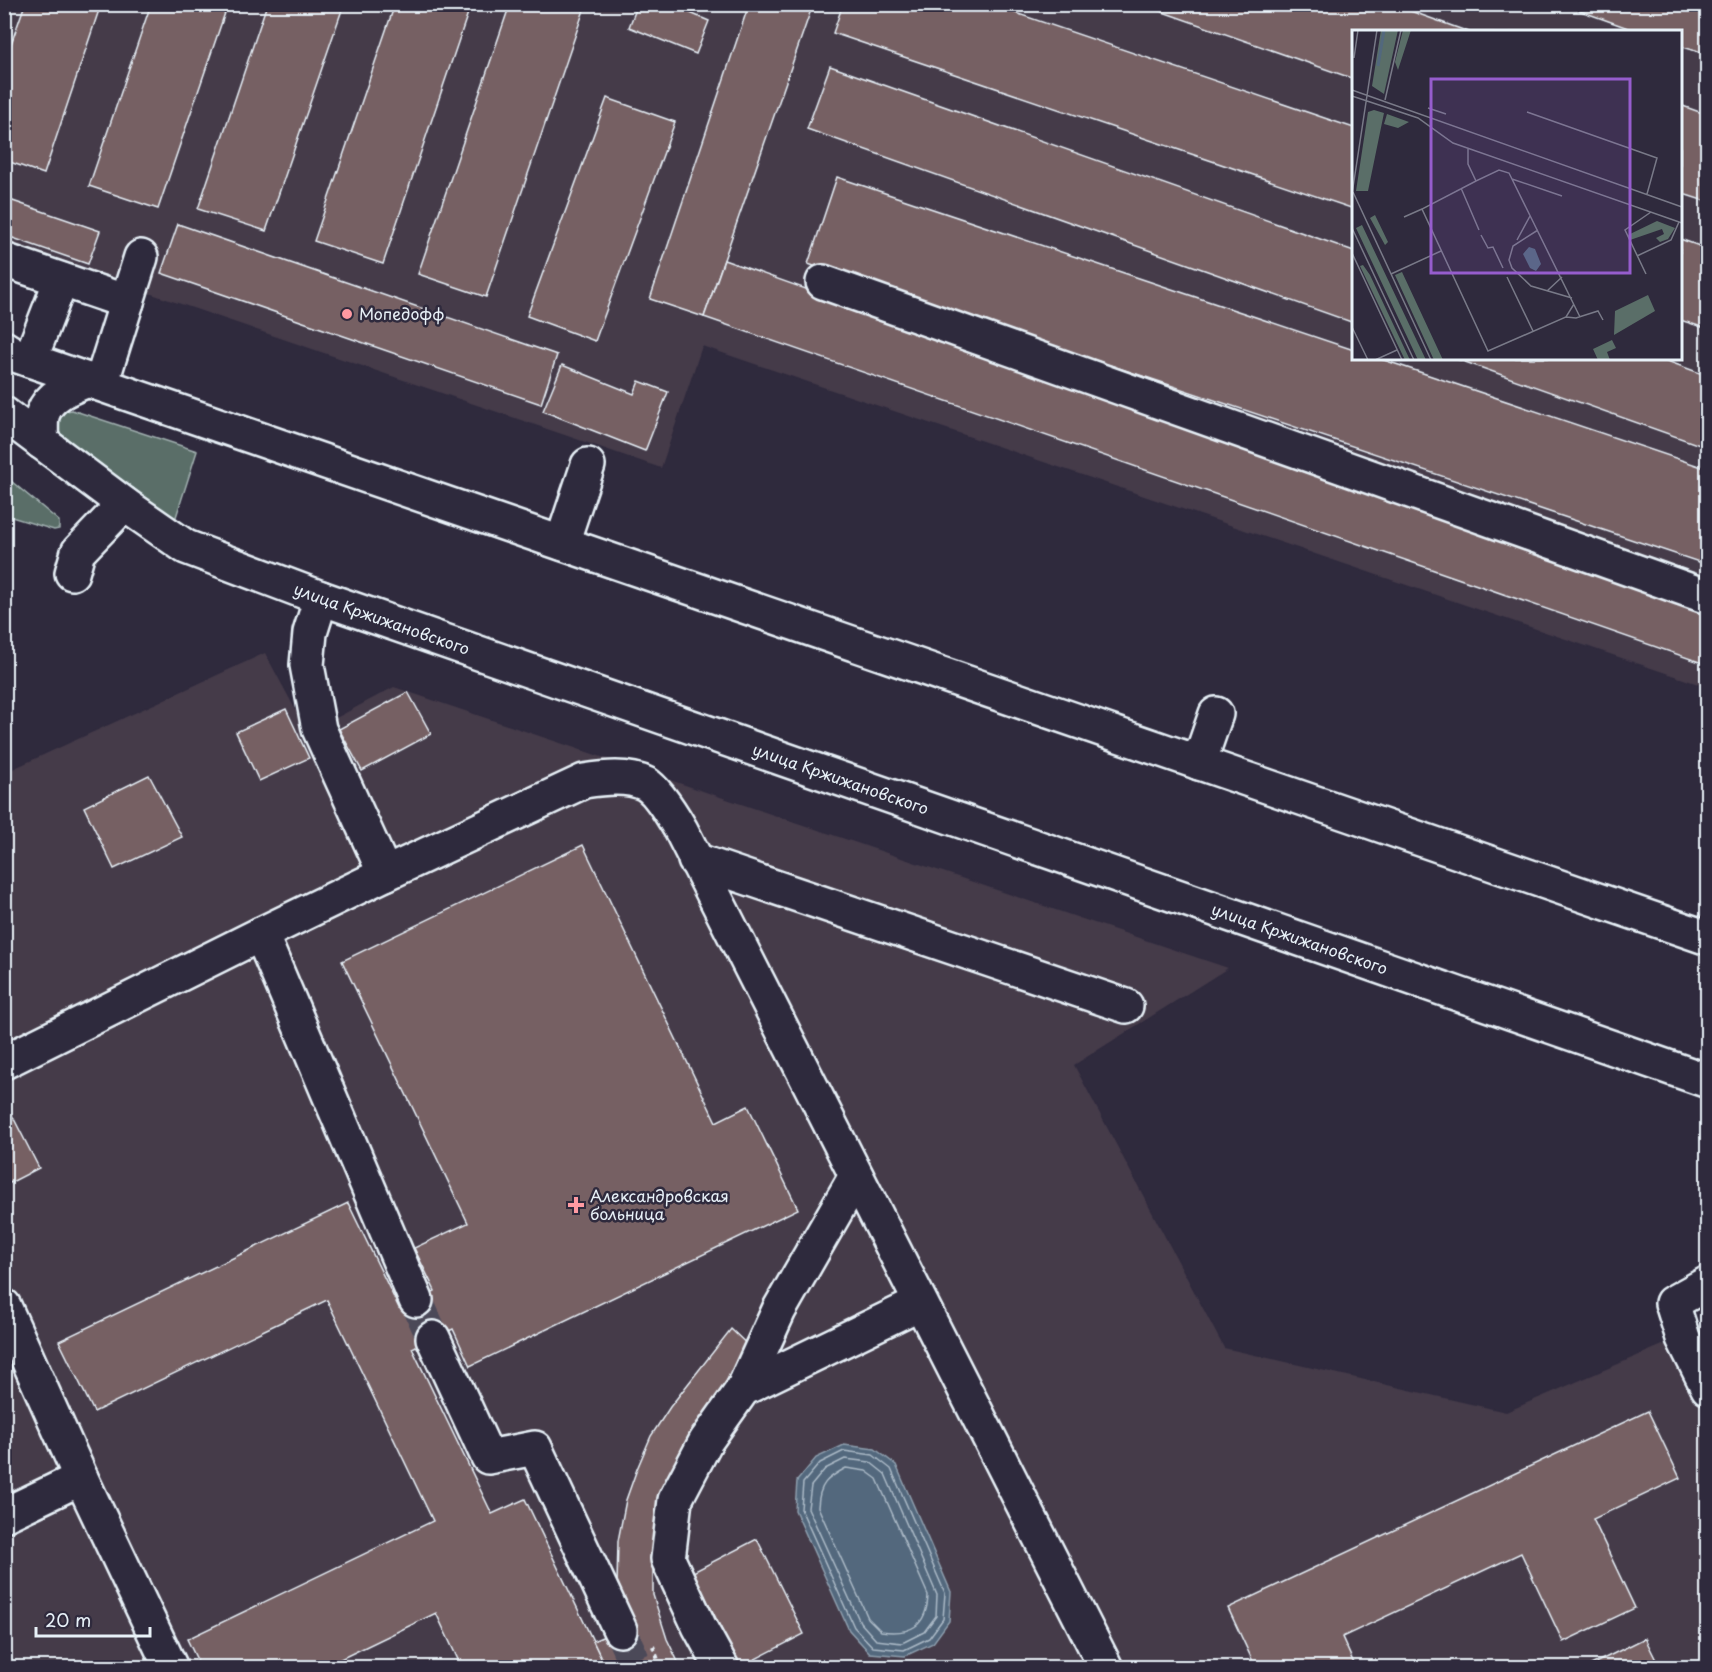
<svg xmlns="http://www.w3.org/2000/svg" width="1712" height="1672" font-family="'Playpen Sans',sans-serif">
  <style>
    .built { fill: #443a49; fill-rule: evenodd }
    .green { fill: #5a6e68; stroke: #a1b0b0; stroke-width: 1.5 }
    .water { fill: #52687d; stroke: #8e9fae; stroke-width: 1.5 }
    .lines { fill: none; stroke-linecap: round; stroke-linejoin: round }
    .shore { stroke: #acbac7; stroke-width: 1.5 }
    .building { fill: #766064; stroke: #e8f1f8; stroke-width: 1.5 }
    .minor-tunnel { stroke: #4b4859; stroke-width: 33; stroke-dasharray: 33 16; stroke-linecap: butt }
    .minor-casing { stroke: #e8f1f8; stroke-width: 38 }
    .path { stroke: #e8f1f8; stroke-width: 4; stroke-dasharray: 4.5 4.5; stroke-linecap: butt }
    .minor { stroke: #2f2a3d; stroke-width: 33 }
    .poi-dot { fill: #ff9aa2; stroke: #2f2a3d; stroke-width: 2 }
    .labels { text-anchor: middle; stroke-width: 5; stroke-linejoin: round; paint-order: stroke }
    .poi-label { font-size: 16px; fill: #e8f1f8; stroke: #2f2a3d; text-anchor: start }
    .street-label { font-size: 16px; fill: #e8f1f8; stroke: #2f2a3d }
    .inset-river { fill: none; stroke: #52687d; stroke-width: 3 }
    .inset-road { fill: none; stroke: #797a88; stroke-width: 1.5 }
    .view { fill: #965dcd; fill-opacity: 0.15; stroke: #965dcd; stroke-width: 3 }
    .inset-edge { fill: none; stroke: #e8f1f8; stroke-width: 3 }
  </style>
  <rect width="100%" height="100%" fill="#2f2a3d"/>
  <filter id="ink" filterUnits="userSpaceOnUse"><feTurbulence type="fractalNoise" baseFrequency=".0167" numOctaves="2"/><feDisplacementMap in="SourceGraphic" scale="12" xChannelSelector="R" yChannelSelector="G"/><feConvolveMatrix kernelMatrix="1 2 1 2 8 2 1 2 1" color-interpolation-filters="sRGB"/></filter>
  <g filter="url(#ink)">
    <g class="built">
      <path d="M5,5H1707V687L702,346L661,468L5,244ZM1354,32H1680V358H1354Z"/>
      <polygon points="265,653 308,733 394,687 1228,968 1074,1065 1224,1348 1506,1412 1707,1326 1707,1667 5,1667 4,773"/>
    </g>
    <g class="green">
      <path d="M72,410L197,451L175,520L58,432C54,419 58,411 72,410Z"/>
      <polygon points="5,476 59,521 59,529 54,530 5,515"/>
    </g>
    <polygon class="water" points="844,1445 875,1449 896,1465 951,1592 949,1621 933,1643 905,1656 870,1653 849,1630 795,1510 797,1481 816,1458"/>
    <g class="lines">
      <g class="shore">
        <polygon points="844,1451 873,1455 891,1469 945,1593 943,1619 929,1638 904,1650 873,1647 854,1627 801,1509 803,1483 820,1463"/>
        <polygon points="845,1459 870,1462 885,1474 937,1595 936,1616 924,1632 902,1643 876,1640 860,1622 808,1508 811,1486 825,1469"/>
        <path d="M846,1468L866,1471L877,1479L928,1595C927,1627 910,1635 881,1631L868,1618L818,1507C819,1484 827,1478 846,1468Z"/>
      </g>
    </g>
    <g class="building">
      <polygon points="25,4 101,4 44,174 4,160 4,64"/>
      <polygon points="151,4 228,4 158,209 89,186"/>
      <polygon points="267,4 344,4 266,231 198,209"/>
      <polygon points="395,4 471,4 383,264 314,241"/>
      <polygon points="510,4 586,4 486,297 418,274"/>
      <polygon points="638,4 669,4 709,21 696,54 629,27"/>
      <polygon points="749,4 813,4 704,317 650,299"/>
      <polygon points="843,4 989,4 1354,128 1354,209 833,33"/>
      <polygon points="1140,4 1391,4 1469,32 1354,32 1354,79"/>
      <polygon points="1561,4 1708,4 1708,55 1680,46 1680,32 1639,32"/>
      <polygon points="830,66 1354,251 1354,323 807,129"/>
      <polygon points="607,98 675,122 595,341 527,316"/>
      <polygon points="1680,105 1708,115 1708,202 1680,193"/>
      <polygon points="837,177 1354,350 1354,358 1378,358 1708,469 1708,565 808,264"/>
      <polygon points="4,198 100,231 88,264 4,235"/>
      <polygon points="178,224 557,355 541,404 161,273"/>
      <polygon points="1680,239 1708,249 1708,329 1680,320"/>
      <polygon points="724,260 1708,608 1708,665 704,317"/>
      <polygon points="1454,358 1659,358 1708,376 1708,448"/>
      <polygon points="562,365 634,394 639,381 668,392 645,451 543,411"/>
      <polygon points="408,692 431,734 362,771 339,729"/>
      <polygon points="286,709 309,758 259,781 236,732"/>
      <polygon points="149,775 182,837 114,869 84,807"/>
      <polygon points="583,845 716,1122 748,1106 798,1209 470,1366 453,1329 412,1348 492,1514 525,1499 606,1668 462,1668 436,1613 322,1668 201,1668 187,1639 433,1521 327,1300 94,1412 59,1341 348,1203 399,1308 435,1291 414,1248 468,1223 342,961"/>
      <polygon points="12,1115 39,1168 4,1186 4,1119"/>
      <polygon points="731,1329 754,1351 662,1502 653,1543 653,1595 667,1639 681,1668 606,1668 593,1641 626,1627 617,1585 618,1541 626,1500 637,1469 651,1436 670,1407"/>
      <polygon points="1648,1411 1680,1478 1593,1519 1635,1608 1563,1642 1521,1553 1342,1637 1356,1668 1256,1668 1228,1608"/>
      <polygon points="757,1539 804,1634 740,1667 693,1572"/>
      <polygon points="1645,1638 1660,1668 1585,1668"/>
    </g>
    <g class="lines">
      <g class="minor-tunnel">
        <polyline points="416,1300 433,1338"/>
        <polyline points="620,1630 637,1668"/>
      </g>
      <g class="minor-casing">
        <g id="minor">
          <polyline points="4,260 127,302"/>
          <polyline points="823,282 1708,597"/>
          <polyline points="4,348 15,355 1708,938"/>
          <polyline points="30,360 61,280"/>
          <polyline points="101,384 141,257"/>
          <path id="s1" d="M4,414L124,504L186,547L321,598L1708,1081"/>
          <path d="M41,442C42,433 40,421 43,413C50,394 71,387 88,380"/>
          <polyline points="562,543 588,465"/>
          <polyline points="72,573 78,552 124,504"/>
          <path d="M321,598L310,633L307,665L319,729L385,874L584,781C604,778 628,775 646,784C658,791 674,818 681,830L1106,1668"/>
          <polyline points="1199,763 1216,714"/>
          <polyline points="695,860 1126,1006"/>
          <polyline points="261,934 416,1300"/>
          <polyline points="4,1062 261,934 385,874"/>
          <polyline points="1708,1283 1672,1303 1683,1338 1708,1388"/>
          <polyline points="4,1306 81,1478 171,1668"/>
          <polyline points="433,1338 488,1457 535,1448 620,1630"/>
          <polyline points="743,1389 779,1310 856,1176"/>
          <polyline points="4,1515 81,1478"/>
          <polyline points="722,1668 699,1626 668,1559 675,1500 706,1441 743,1389 920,1303"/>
        </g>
      </g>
      <polyline class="path" points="653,1646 661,1668"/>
      <use href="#minor" class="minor"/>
    </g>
  </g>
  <g class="poi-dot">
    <circle cx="347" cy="314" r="6"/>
    <path d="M573 1196h6v6h6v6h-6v6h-6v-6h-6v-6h6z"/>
  </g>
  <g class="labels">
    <g class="poi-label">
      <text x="359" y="320">Мопедофф</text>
      <text x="590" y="1202">Александровская<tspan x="590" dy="18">больница</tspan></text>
    </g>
    <g class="street-label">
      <text dy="6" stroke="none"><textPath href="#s1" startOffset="434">улица Кржижановского</textPath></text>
      <text dy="6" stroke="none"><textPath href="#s1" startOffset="920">улица Кржижановского</textPath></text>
      <text dy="6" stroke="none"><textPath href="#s1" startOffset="1406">улица Кржижановского</textPath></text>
    </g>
  </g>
  <g transform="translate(1352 30)">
    <rect width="330" height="330" fill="#2f2a3d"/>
    <path d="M29,0H46L32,64L20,56ZM51,0H59L46,40L43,32ZM22,80L32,83L16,161H4L16,82ZM35,84L57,92L46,98L32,94ZM23,185L36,212L33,215L18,188ZM305,191L323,198L316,209L308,212L304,208L312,204L310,199L278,210L276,205ZM10,195L74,330H66L4,198ZM11,235L18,245L58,330H53L8,236ZM50,242L91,330H82L43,245ZM296,265L303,281L262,305L263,281ZM260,310L264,318L255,322L258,330H246L241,319Z" fill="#5a6e68"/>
    <path d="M177,217L183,219L189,234L184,241L178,238L171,224Z" fill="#52687d"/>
    <path class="inset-river" d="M26,36L32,0"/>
    <path class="inset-road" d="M2,28L6,0M0,60L330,177M0,66L66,88L101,113L330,193M33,70L49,0M76,78L94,84M175,82L305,128L295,164M116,119V134L124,151L147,140L157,143L228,287M160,149L210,166M124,151L70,179L136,321L214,287L222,274M109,158L127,200M1,162L79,330M0,164L25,0M52,187L70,179M0,198L62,330M186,200L161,216L157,230L160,238L179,256L220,268M129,205L136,218L141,217L151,238M165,210L178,186M0,223L50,330M285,226L319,210L327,192M39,244L89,221M294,244L273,200L299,182M155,247L181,301M195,261L210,247M214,287L224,288L246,281L251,290M0,297L16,330M23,330L45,320"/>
    <path class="view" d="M79,49H278V243H79Z"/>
    <rect width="330" height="330" class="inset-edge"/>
  </g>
  <rect width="1712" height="1672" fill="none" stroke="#2f2a3d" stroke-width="24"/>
  <rect x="12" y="12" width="1688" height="1648" fill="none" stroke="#e8f1f8" stroke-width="2" filter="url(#ink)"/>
  <path d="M36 1627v9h114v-9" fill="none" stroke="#e8f1f8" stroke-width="3"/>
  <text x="45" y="1627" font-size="18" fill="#e8f1f8" stroke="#2f2a3d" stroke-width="4.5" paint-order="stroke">20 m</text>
</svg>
